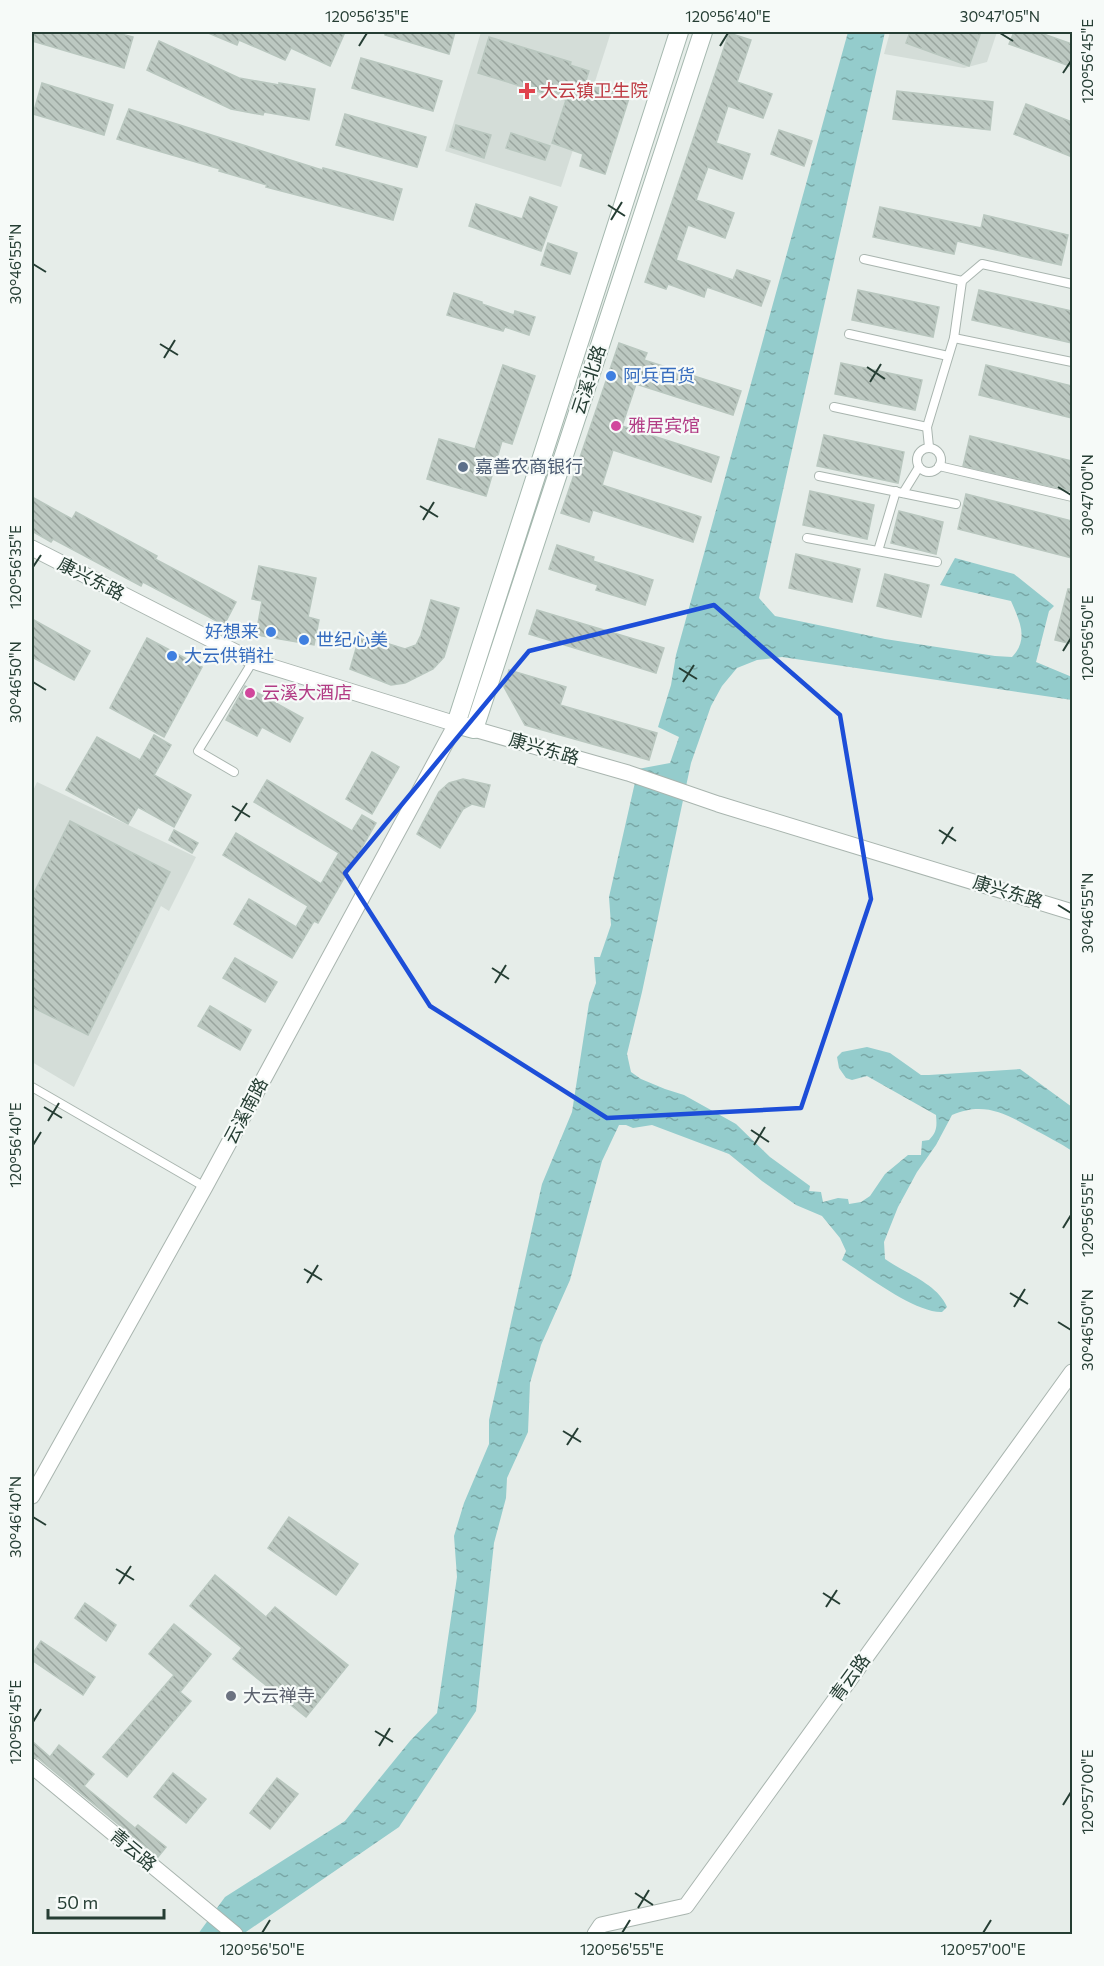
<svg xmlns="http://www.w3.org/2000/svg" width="1104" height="1966" font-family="Commissioner,'Noto Sans SC',sans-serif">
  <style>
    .built { fill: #d4ddd8 }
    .water { fill: url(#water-ripples) }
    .building { fill: url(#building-back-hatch); stroke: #b9c7bf; stroke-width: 1.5 }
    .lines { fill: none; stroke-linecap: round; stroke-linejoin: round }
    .lane-casing { stroke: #a9b5af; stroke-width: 10 }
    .street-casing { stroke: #a9b5af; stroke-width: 17 }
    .secondary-casing { stroke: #a5b8af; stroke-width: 20 }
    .lane { stroke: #fff; stroke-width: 8 }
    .street { stroke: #fff; stroke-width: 15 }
    .secondary { stroke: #fff; stroke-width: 18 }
    .marked { fill: none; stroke: #1d4ed8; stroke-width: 4.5; stroke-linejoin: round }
    .ticks { fill: none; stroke: #263e34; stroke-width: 2 }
    .health-dot { fill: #e0444e; stroke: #f6faf8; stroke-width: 2 }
    .shop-dot { fill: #3f7fe0; stroke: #f6faf8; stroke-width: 2 }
    .hotel-dot { fill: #d1479c; stroke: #f6faf8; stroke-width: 2 }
    .service-dot { fill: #5c6f8a; stroke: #f6faf8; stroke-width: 2 }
    .worship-dot { fill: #6b7280; stroke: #f6faf8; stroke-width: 2 }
    .labels { text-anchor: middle; stroke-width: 4.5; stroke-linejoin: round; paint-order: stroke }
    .health-label { font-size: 18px; fill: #be3a42; stroke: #f6faf8; text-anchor: start }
    .shop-label { font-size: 18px; fill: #366cbe; stroke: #f6faf8; text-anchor: start }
    .street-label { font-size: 18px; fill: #263e34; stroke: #f6faf8 }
    .hotel-label { font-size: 18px; fill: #b23c85; stroke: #f6faf8; text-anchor: start }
    .service-label { font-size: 18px; fill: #4e5e75; stroke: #f6faf8; text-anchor: start }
    .worship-label { font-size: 18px; fill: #5b616d; stroke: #f6faf8; text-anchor: start }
    .neatline { fill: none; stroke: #263e34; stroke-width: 2 }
    .ticks-label { font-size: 15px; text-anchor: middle; fill: #263e34 }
  </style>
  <defs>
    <pattern id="water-ripples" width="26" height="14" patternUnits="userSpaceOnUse" patternTransform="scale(1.5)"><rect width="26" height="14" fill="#94cccc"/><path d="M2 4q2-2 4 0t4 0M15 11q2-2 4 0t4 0" fill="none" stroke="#79a7a6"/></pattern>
    <pattern id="building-back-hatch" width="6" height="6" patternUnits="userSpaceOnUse" patternTransform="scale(1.5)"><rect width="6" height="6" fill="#bcc8c1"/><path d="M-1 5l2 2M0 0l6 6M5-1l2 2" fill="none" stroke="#99a49e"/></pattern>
  </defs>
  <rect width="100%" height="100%" fill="#e6ede9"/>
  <g class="built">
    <polygon points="481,32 611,32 561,187 445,151"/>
    <polygon points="890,32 997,32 987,62 964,68 884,54"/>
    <polygon points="37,782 196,857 169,911 161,906 74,1087 32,1062 32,793"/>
  </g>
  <path class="water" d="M848,32H885L759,598L775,616L885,639L995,656L1012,657C1029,639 1020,622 1011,601L940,585L955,558L1014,574L1054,606L1049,611L1036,662L1072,677V700L782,657L757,660L737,668L722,686L711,706L691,763L642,992L627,1054L631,1072L641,1079L665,1089L684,1095L736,1124L770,1157L810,1186L809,1191L821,1192L823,1202L838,1198L848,1199L849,1204L861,1202L870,1196L885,1174L908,1155H921L922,1141L929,1140C937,1132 937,1126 936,1115L867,1076L852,1080L846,1078L839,1068L837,1057L842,1052L867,1047L890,1053L921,1075H929L1020,1069L1072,1107V1151C1060,1143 1048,1137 1035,1130C1006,1114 985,1101 952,1115L936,1145L917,1172L898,1207L884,1242L885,1259C904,1273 937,1283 947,1307L942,1312C915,1313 866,1275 842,1260L846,1251L840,1238L822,1216L796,1205L762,1181L729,1154L652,1125L633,1128L626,1125H619L602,1161L570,1280L541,1345L530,1383L528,1432L507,1478L506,1498L494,1543L476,1711L399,1827L243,1934H198L225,1897L345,1821L410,1741L437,1713L457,1577L454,1536L464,1503L489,1444V1420L542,1184L572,1112L589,1003L596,983L594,957H600L611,925L609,897L638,769L670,763L679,737L658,727L671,685L676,655Z"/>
  <g class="building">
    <polygon points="32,32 113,32 133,37 124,68 32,41"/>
    <polygon points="206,32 345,32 330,66 291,48 285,60 239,40 237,45"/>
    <polygon points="385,32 455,32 449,54 385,35"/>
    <polygon points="910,32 981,32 969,66 906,43"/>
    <polygon points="1014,32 1038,32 1072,44 1072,67 1009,44"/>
    <polygon points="729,33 751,40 737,82 772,94 763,118 728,106 716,143 750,154 742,179 708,167 696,200 734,213 725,238 688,225 676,260 733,280 737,270 770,281 761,306 707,287 704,297 668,284 666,289 645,282"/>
    <polygon points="489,37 571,62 570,65 589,71 586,80 630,95 605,174 580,166 583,154 552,143 566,100 478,73"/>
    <polygon points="159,41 239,78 279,85 279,83 315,89 309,120 264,112 263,115 231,109 147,70"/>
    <polygon points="361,58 442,81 433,111 352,88"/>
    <polygon points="42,83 113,105 104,135 33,114"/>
    <polygon points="897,91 993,102 990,130 893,119"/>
    <polygon points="1026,104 1072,122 1072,157 1014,134"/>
    <polygon points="129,109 322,170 323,168 402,189 393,220 266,187 267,185 219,171 220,169 117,139"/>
    <polygon points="345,114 426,137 417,167 336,145"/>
    <polygon points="456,125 491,135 484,158 450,147"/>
    <polygon points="779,130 812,141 804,166 771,154"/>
    <polygon points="511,133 550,146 545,160 506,148"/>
    <polygon points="530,197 557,207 541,251 469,226 476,204 522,219"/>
    <polygon points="880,207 981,228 984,215 1068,235 1061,265 957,241 954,254 873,237"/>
    <polygon points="548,243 577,253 570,274 541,265"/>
    <polygon points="858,290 939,307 933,337 852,320"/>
    <polygon points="979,290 1072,311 1072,343 972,320"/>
    <polygon points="454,293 482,302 482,304 514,315 515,311 535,317 529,335 505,327 503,331 447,315"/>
    <polygon points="619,343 647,353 644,360 741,391 733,415 636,384 622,426 719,457 711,482 613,450 602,485 701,517 693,542 593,510 589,522 561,513"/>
    <polygon points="841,363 922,380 915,410 835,394"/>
    <polygon points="503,365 535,376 512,444 502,441 486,496 427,479 439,439 475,449"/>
    <polygon points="986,365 1072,386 1072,418 979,395"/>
    <polygon points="824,435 904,452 898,483 817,466"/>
    <polygon points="970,436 1072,461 1072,491 963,466"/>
    <polygon points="810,491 874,505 867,539 803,525"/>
    <polygon points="966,494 1072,521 1072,558 958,529"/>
    <polygon points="32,497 72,519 76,512 157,556 155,559 236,602 224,625 143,582 141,586 53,539 51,542 32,531"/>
    <polygon points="899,511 943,522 936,554 891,543"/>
    <polygon points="557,545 594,557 593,561 653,580 645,605 596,590 598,585 549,569"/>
    <polygon points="796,554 860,569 852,602 789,588"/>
    <polygon points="259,566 316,578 308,617 319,620 314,645 256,635 262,601 252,599"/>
    <polygon points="885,574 929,585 921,617 877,606"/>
    <polygon points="1068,589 1072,589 1072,644 1055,640"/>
    <polygon points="431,600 459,608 444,657 433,669 405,683 391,685 350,669 360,635 405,649 416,645 421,635"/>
    <polygon points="537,610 664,648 656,673 529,634"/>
    <polygon points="32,619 90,651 74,680 32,657"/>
    <polygon points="147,638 202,667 164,737 110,708"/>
    <polygon points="509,670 566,687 560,705 657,733 649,760 525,725 504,687"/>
    <polygon points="245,686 303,718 290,742 262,727 257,736 226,720"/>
    <polygon points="154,735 171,745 154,775 191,795 174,827 138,807 128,824 66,790 97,737 140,760"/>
    <polygon points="372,752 399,767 372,814 346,799"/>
    <polygon points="463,779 490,785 484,807 472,804 463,809 440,848 417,834 439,792 449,783"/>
    <polygon points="267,780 352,831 362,815 376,823 318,923 314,921 292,958 234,924 249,899 296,927 308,906 223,855 236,833 321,884 339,853 254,802"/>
    <polygon points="70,821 170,872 88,1035 32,1007 32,897"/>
    <polygon points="174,830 198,843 192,853 169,840"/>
    <polygon points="235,958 277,982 265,1002 223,978"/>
    <polygon points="210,1006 251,1030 240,1050 198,1026"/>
    <polygon points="289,1517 358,1564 336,1595 268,1548"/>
    <polygon points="215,1575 266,1617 275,1607 348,1665 306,1717 233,1659 242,1648 190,1606"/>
    <polygon points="85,1603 116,1625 106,1641 75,1618"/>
    <polygon points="174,1624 211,1654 180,1692 191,1701 127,1777 103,1757 174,1675 149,1654"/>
    <polygon points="41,1641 95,1677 83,1695 32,1660 32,1655"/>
    <polygon points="32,1741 50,1757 59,1745 94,1774 84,1786 135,1828 138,1825 166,1847 158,1857 38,1758 32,1757"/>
    <polygon points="173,1773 206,1799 186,1823 154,1797"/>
    <polygon points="277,1778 298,1794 270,1829 250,1813"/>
  </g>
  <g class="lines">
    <g class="lane-casing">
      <g id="lane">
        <polyline points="864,259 962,281"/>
        <polyline points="849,334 948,356"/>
        <polyline points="954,338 1072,362"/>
        <polyline points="834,407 927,427"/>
        <polyline points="929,447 927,427 954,338 962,281 982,264 1072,284"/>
        <circle cx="929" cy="460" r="12"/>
        <polyline points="939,466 1072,497"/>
        <polyline points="819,476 956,504"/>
        <polyline points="903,493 919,467"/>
        <polyline points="807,538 937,562"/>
        <polyline points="878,551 896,491"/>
        <polyline points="234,772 198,751 253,661"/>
        <polyline points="32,1087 205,1187"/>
      </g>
    </g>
    <g class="street-casing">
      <g id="street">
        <polyline points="32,548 253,661 456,724 205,1187 32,1496"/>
        <polyline points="474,729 628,773 718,804 1072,912"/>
        <polyline points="32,1766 235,1934"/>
        <polyline points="595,1934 601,1925 686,1906 1072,1372"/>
      </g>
    </g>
    <g class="secondary-casing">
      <polyline id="secondary" points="679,32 456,724 474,729 703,32"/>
    </g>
    <use href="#lane" class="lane"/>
    <use href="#street" class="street"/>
    <use href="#secondary" class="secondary"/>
  </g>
  <path class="marked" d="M714,605L840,715L871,899L801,1108L607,1118L430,1006L345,873L529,651Z"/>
  <path class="ticks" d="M1000,33L1013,41M359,46L367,33M720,46L728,33M1063,73L1071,61M608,205L625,216M611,220L622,202M33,264L46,272M160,344L178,355M164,358L175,340M867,367L885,379M870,382L881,364M1058,487L1071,495M420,506L438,517M423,520L434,502M33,567L41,555M1063,651L1071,638M679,668L697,679M33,682L46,690M683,682L694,665M232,806L250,817M235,821L247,803M939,830L956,841M942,844L953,827M1058,905L1071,913M492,968L509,979M495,983L506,965M44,1107L62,1118M48,1121L59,1103M751,1130L769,1142M33,1145L41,1132M754,1145L765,1127M1063,1228L1071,1215M304,1269L322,1280M307,1283L318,1265M1010,1293L1028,1304M1014,1307L1025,1289M1058,1322L1071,1330M563,1431L581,1442M567,1445L578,1428M33,1517L46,1525M116,1569L134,1580M119,1584L131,1566M823,1593L840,1604M826,1607L837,1590M33,1722L41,1709M375,1731L393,1742M379,1746L390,1728M1063,1805L1071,1792M635,1893L653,1905M638,1908L649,1890M262,1933L270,1920M622,1933L630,1920M983,1933L991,1920"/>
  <path class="health-dot" d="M524 82h6v6h6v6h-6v6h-6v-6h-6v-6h6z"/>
  <g class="shop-dot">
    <circle cx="611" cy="376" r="6"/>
    <circle cx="271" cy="632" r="6"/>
    <circle cx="304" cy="640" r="6"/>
    <circle cx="172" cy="656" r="6"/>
  </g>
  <g class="hotel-dot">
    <circle cx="616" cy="426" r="6"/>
    <circle cx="250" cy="693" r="6"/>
  </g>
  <circle class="service-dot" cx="463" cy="467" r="6"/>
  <circle class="worship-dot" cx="231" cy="1696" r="6"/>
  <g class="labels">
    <g class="health-label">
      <text x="540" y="97">大云镇卫生院</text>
    </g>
    <g class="shop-label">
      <text x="623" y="382">阿兵百货</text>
      <text x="259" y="638" text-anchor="end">好想来</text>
      <text x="316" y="646">世纪心美</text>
      <text x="184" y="662">大云供销社</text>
    </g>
    <g class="street-label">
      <text transform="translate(589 380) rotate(-72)" y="6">云溪北路</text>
      <text transform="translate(91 579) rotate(27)" y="6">康兴东路</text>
      <text transform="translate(544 749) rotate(16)" y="6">康兴东路</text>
      <text transform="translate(1008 892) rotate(17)" y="6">康兴东路</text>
      <text transform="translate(246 1111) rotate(-62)" y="6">云溪南路</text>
      <text transform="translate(850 1678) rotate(-54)" y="6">青云路</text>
      <text transform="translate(133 1850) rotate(40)" y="6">青云路</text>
    </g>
    <g class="hotel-label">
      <text x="628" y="432">雅居宾馆</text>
      <text x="262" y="699">云溪大酒店</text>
    </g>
    <g class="service-label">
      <text x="475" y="473">嘉善农商银行</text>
    </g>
    <g class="worship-label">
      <text x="243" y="1702">大云禅寺</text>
    </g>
  </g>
  <rect width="1104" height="1966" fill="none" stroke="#f6faf8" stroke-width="66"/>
  <path d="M48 1909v9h116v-9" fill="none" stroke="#263e34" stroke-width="3"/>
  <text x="57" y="1909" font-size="18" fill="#263e34" stroke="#f6faf8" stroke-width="4.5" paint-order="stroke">50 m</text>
  <rect x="33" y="33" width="1038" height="1900" class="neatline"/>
  <g class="ticks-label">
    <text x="367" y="22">120°56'35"E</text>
    <text x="728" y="22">120°56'40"E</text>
    <text x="1000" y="22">30°47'05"N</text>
    <text transform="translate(1088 61) rotate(-90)" y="5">120°56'45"E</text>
    <text transform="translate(16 264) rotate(-90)" y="5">30°46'55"N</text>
    <text transform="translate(1088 495) rotate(-90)" y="5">30°47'00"N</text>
    <text transform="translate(16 567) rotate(-90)" y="5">120°56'35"E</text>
    <text transform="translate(1088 638) rotate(-90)" y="5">120°56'50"E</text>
    <text transform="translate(16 682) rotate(-90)" y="5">30°46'50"N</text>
    <text transform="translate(1088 913) rotate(-90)" y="5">30°46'55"N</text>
    <text transform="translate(16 1145) rotate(-90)" y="5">120°56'40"E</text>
    <text transform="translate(1088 1215) rotate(-90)" y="5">120°56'55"E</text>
    <text transform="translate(1088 1330) rotate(-90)" y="5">30°46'50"N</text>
    <text transform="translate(16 1517) rotate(-90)" y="5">30°46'40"N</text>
    <text transform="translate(16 1722) rotate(-90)" y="5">120°56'45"E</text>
    <text transform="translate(1088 1792) rotate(-90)" y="5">120°57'00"E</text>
    <text x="262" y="1955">120°56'50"E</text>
    <text x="622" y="1955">120°56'55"E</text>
    <text x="983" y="1955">120°57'00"E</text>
  </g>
</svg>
